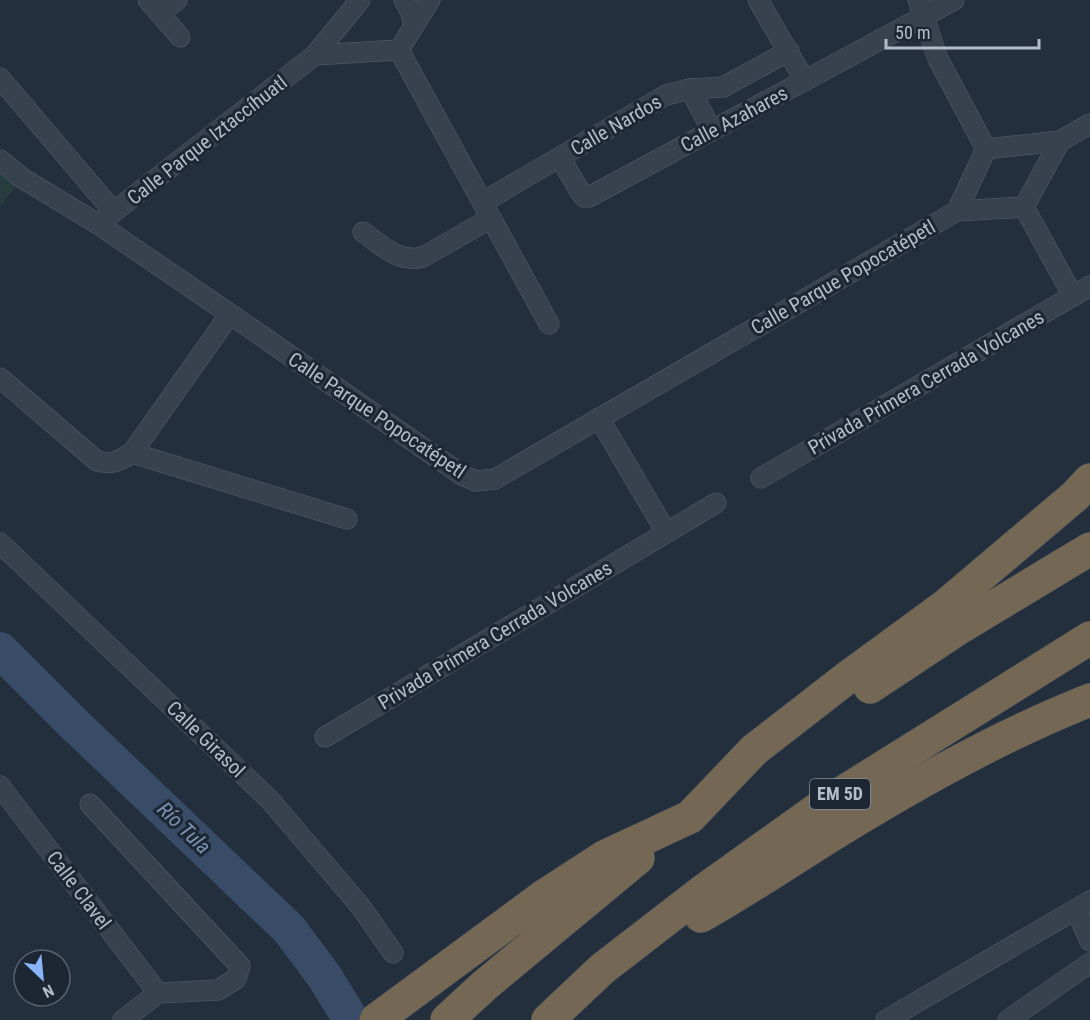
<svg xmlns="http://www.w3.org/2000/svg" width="1090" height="1020" font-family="'Roboto Condensed',sans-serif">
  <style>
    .green { fill: #263c3f }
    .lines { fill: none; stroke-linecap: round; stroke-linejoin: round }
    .river { stroke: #394c67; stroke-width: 36 }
    .minor-casing { stroke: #565f6c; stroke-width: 21 }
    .motorway-casing { stroke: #434c59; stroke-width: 34 }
    .minor { stroke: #38414e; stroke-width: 20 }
    .motorway { stroke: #746855; stroke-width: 33 }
    .labels { text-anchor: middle; stroke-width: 6; stroke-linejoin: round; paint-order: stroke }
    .shield { fill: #1d2633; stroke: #878f9c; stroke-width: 1.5 }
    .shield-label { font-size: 18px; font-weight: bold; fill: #b4bcc9 }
    .street-label { font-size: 20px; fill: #b4bcc9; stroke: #1d2633 }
    .water-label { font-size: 21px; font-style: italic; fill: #7c92b1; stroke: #1d2633 }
  </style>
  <rect width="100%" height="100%" fill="#242f3e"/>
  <polygon class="green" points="0,160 22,178 0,207"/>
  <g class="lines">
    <polyline class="river" points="0,650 75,725 289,929 324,976 351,1020"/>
    <g class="minor-casing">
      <g id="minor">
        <polyline points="148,0 180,37"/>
        <polyline points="404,0 411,13 414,26"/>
        <polyline points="758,0 805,81"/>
        <polyline points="918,0 938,59 986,149"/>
        <polyline points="160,13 177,0"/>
        <polyline points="399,50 549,324"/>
        <polyline points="315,55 399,50 430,0"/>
        <polyline points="0,78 114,212"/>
        <polyline points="690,89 712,131"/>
        <polyline points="560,158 581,193 584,197 589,197 954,0"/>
        <polyline points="0,160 22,178 98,224 230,314 462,475 476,481 495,479 957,211 1024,207 1060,141"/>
        <polyline points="483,202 666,95 690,89 723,87 789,51"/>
        <polyline points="1024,207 1073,296"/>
        <polyline points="957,211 986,149 1060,141 1090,124"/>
        <polyline points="98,224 315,55 360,0"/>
        <path d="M363,232C383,246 398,263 423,257L491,218"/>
        <path d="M0,378L97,461C113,465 119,461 132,453L347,519"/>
        <polyline points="599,418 666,532"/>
        <polyline points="132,453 230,314"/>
        <polyline points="761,478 1090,286"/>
        <polyline points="0,543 270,800 361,907 393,953"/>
        <polyline points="325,737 716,503"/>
        <polyline points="0,786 158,993"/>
        <polyline points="90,804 240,966 236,979 218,990 158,993 123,1020"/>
        <polyline points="1076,910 1090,941"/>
        <polyline points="886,1020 1090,901"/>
        <polyline points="1008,1020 1090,963"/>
      </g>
    </g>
    <g class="motorway-casing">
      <g id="motorway">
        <polyline points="870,687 959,628 1090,549"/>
        <path d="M701,916C745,891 787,863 830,836C913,785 999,736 1090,700"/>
        <polyline points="376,1020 544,896 604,857 690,817 754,750 848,677 945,606 1075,496 1090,480"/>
        <polyline points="447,1020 485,985 638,858"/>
        <polyline points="548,1020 602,969 703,891 826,803 1090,638"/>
      </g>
    </g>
    <use href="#minor" class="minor"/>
    <use href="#motorway" class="motorway"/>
  </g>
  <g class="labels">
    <rect class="shield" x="810" y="779" width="60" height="30" rx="4.5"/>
    <g class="shield-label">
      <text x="840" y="800">EM 5D</text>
    </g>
    <g class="street-label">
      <text transform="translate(734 119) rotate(-28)" y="7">Calle Azahares</text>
      <text transform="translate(616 125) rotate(-30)" y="7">Calle Nardos</text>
      <text transform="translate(207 140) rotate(-38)" y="7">Calle Parque Iztaccíhuatl</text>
      <text transform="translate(843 277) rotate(-30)" y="7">Calle Parque Popocatépetl</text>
      <text transform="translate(926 382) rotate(-30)" y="7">Privada Primera Cerrada Volcanes</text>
      <text transform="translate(377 415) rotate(34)" y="7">Calle Parque Popocatépetl</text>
      <text transform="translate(495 635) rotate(-31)" y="7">Privada Primera Cerrada Volcanes</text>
      <text transform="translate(206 739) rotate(44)" y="7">Calle Girasol</text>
      <text transform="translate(79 890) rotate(53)" y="7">Calle Clavel</text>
    </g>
    <g class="water-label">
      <text transform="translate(184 828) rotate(44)" y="7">Río Tula</text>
    </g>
  </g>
  <g transform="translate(42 978) rotate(154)"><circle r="28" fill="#1d2633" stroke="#59626f" stroke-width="1.5"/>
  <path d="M0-4.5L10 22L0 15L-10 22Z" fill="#8ab4f8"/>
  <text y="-9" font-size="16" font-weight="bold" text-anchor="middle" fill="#b4bcc9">N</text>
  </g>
  <path d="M886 39v9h153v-9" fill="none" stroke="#b4bcc9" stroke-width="3"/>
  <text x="895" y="39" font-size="18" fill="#b4bcc9" stroke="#1d2633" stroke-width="4.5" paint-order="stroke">50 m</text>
</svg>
